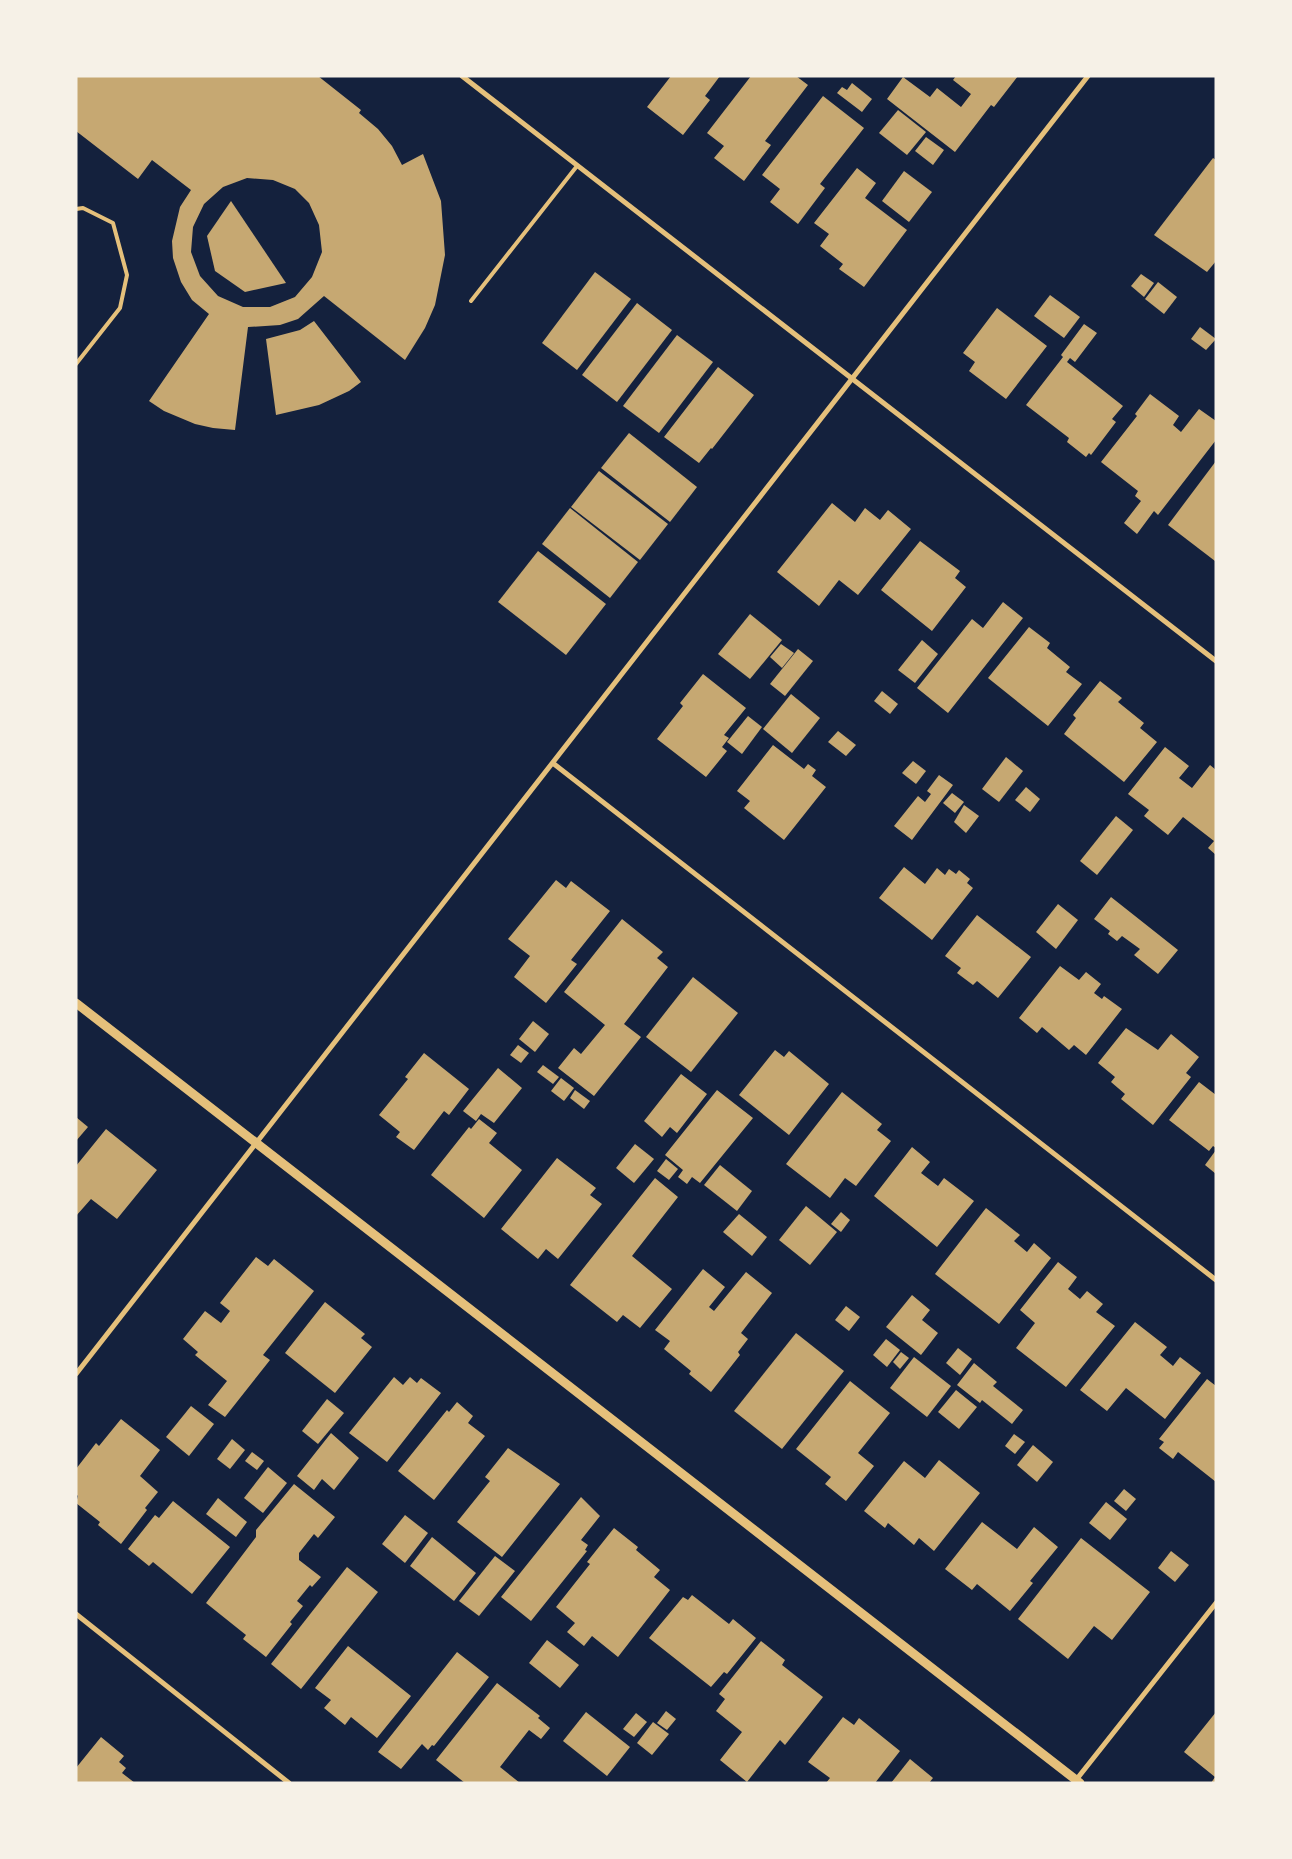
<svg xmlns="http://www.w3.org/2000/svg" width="1292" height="1859" font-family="'DM Sans',sans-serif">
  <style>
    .building { fill: #c6a872; fill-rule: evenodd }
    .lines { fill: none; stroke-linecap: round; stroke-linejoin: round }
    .service { stroke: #e5c07b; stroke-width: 4 }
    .minor { stroke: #e5c07b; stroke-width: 5 }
    .tertiary { stroke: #e5c07b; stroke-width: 9 }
  </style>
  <rect width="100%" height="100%" fill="#14213d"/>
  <g class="building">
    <path d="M76,76H318L361,110L359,113L378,129L392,146L402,165L423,154L441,201L445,255L435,305L425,328L405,360L324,296L298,319L280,325L248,327L235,430L213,428L195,424L164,411L149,401L209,314L192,300L181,282L173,258L172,241L180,207L191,190L152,160L138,179L76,131ZM247,178L273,180L295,189L309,203L319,225L322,252L312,277L295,297L270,307H243L218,296L200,276L191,252L193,227L204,204L223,187Z"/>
    <polygon points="671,76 720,76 705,96 710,100 683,135 647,107"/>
    <polygon points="751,76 796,76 808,85 765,141 771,145 744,181 714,158 724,146 707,133"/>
    <polygon points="956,76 1018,76 994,107 991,105 955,152 887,99 903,77 930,97 937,88 961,107 971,94 953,80"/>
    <polygon points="852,83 872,99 862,112 837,93 842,87 847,90"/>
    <polygon points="823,96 864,128 820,184 825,188 798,224 770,202 780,189 762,175"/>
    <polygon points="898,110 926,132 907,155 879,133"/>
    <polygon points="926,137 944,150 933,165 915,151"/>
    <polygon points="1213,158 1216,160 1216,261 1207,272 1154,235"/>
    <polygon points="857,168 876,183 865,198 907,230 864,287 839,269 843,264 820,246 829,234 814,223"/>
    <polygon points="904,171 932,192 909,222 882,201"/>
    <polygon points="231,201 286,283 245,292 215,271 207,236"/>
    <polygon points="595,272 631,299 577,370 542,343"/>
    <polygon points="1141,274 1154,283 1144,297 1131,286"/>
    <polygon points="1158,282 1177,297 1164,314 1145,299"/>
    <polygon points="1050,295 1080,317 1064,338 1034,316"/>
    <polygon points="637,303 672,330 617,402 582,375"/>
    <polygon points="997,308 1047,346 1006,399 969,371 975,362 963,353"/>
    <polygon points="314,321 361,382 349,391 319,405 276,415 266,339 300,330"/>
    <polygon points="1084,324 1097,333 1075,362 1070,358 1067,362 1123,406 1112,419 1116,422 1091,455 1089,453 1086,457 1067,442 1069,438 1026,405 1063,357 1061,355"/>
    <polygon points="1200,327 1216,339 1206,350 1191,339"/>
    <polygon points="677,335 713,362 659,433 623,406"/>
    <polygon points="718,367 754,395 712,449 711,448 699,463 664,437"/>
    <polygon points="1150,394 1179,416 1173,425 1181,432 1199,409 1216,421 1216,440 1158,515 1154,511 1137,534 1124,523 1141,501 1135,496 1138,491 1101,462 1137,416 1135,414"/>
    <polygon points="629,433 697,487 670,522 601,468"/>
    <polygon points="1216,461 1216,560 1215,561 1168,525"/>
    <polygon points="599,471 668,524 640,560 571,507"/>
    <polygon points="832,503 855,522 865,508 880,520 888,510 911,529 858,595 839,580 819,606 777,572"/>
    <polygon points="570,508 638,562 610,598 542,544"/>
    <polygon points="920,541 960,571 955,578 966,587 932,631 881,590"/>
    <polygon points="538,551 606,604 566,655 498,602"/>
    <polygon points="1003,602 1023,618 948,713 917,688 972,619 983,628"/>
    <polygon points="750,614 782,640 750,679 718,654"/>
    <polygon points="1029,627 1050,643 1047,648 1070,667 1066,672 1082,684 1048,726 988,678"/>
    <polygon points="922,640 938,654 915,683 898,670"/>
    <polygon points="781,644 794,653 782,668 770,657"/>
    <polygon points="798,649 813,661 785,696 770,684"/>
    <polygon points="703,674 746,708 724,735 729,738 722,747 727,751 706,777 657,739 683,706 680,703"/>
    <polygon points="1100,681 1122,698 1118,702 1144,723 1140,728 1157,742 1124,782 1064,734 1076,718 1073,715"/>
    <polygon points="882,691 898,704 890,714 874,701"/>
    <polygon points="791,694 820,718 792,753 763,729"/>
    <polygon points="748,716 762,727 742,754 727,742"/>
    <polygon points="838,731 856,745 846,756 828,742"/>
    <polygon points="773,745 804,769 808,764 816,770 812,776 826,787 784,840 744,808 750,801 737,791"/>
    <polygon points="1165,747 1189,766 1179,778 1192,788 1210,765 1216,770 1216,855 1208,848 1214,841 1183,817 1168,835 1144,816 1149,810 1128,794"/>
    <polygon points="1006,757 1023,771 999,802 982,789"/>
    <polygon points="913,761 926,771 916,784 902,773"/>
    <polygon points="939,775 953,785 912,840 894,826 918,796 925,802 931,794 927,791"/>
    <polygon points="1026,787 1040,799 1030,812 1015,800"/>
    <polygon points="952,793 964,802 955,813 943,803"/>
    <polygon points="964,805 979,816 966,833 954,822"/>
    <polygon points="1116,816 1133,830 1097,875 1080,861"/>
    <polygon points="904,867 925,884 937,868 945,875 949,869 956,874 959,870 970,879 967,883 973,888 932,940 879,898"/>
    <polygon points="556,880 566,888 571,881 610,911 571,960 577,964 546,1003 514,977 530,956 508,939"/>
    <polygon points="1111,897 1178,950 1158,974 1134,955 1140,949 1122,936 1117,941 1108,934 1110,931 1094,919"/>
    <polygon points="1058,904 1078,920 1056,949 1036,932"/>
    <polygon points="977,915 1031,957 998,998 977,981 973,985 957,973 961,968 945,956"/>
    <polygon points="622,919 663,952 657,958 668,967 624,1024 641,1037 594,1096 558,1068 574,1048 581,1054 605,1025 564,992"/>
    <polygon points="1060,966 1079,980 1086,972 1101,984 1094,993 1102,999 1104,996 1122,1009 1086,1055 1074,1045 1069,1050 1042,1027 1037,1033 1019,1018"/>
    <polygon points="693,977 738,1013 691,1072 646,1037"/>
    <polygon points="533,1021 549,1034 535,1052 519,1039"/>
    <polygon points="1126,1028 1158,1050 1171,1034 1199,1057 1186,1073 1191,1077 1153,1125 1121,1099 1125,1094 1111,1082 1115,1077 1098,1063"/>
    <polygon points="518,1045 529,1053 521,1063 510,1055"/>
    <polygon points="775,1050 784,1057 789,1051 829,1084 789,1135 739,1095"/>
    <polygon points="424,1053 469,1089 449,1115 444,1111 414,1150 396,1137 400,1132 379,1115 408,1079 405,1077"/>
    <polygon points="543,1065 559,1077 553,1084 537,1072"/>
    <polygon points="498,1068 522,1088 494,1123 481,1114 476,1121 463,1111"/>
    <polygon points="681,1074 707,1094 677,1133 670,1127 662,1137 644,1121"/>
    <polygon points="561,1078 574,1088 564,1101 551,1091"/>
    <polygon points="1199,1082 1216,1095 1216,1148 1213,1146 1209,1151 1169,1120"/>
    <polygon points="575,1090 590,1101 584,1109 570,1098"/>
    <polygon points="717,1090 753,1118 700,1183 692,1177 687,1184 678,1177 683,1170 665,1155"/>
    <polygon points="842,1092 882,1124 877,1130 891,1141 856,1186 845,1178 830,1198 786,1164"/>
    <polygon points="76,1117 88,1127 76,1141"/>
    <polygon points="479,1119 497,1133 489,1143 522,1170 484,1218 431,1175 469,1127 471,1129"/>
    <polygon points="106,1129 157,1170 117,1219 91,1199 76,1216 76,1166"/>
    <polygon points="635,1144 654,1159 634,1183 616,1168"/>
    <polygon points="912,1147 930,1162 921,1173 938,1186 944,1178 974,1201 937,1247 874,1196"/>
    <polygon points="1216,1150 1216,1174 1205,1165"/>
    <polygon points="557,1158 596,1188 590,1195 602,1204 558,1259 546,1249 538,1259 501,1229"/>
    <polygon points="666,1159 678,1169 669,1180 657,1171"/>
    <polygon points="720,1165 752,1191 737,1211 704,1185"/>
    <polygon points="655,1178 678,1197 632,1256 672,1289 640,1328 623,1315 617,1322 570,1285"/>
    <polygon points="806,1206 837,1232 810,1265 779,1240"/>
    <polygon points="986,1208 1020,1235 1014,1241 1027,1252 1034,1243 1051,1258 999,1324 935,1274"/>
    <polygon points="841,1212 850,1220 841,1232 831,1224"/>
    <polygon points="739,1214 767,1237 752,1256 723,1232"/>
    <polygon points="256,1257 268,1266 274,1259 314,1291 263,1355 270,1360 225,1417 208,1405 227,1381 195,1355 198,1352 183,1339 205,1311 221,1323 230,1311 220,1303"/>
    <polygon points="1058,1262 1077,1277 1068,1289 1080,1299 1087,1291 1103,1304 1096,1312 1115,1326 1066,1387 1016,1348 1035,1323 1020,1310"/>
    <polygon points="703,1269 725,1287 709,1307 714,1311 746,1272 772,1293 741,1333 748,1339 738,1352 740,1355 711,1392 689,1374 691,1371 664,1349 670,1341 655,1330"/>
    <polygon points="912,1295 930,1310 922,1320 938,1333 921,1355 886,1327"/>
    <polygon points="325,1302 365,1334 361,1338 372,1347 335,1393 285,1353"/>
    <polygon points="846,1306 860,1317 849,1331 835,1320"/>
    <polygon points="1135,1322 1167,1347 1160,1355 1173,1366 1180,1357 1201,1373 1165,1419 1126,1388 1107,1411 1080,1390"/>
    <polygon points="796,1333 844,1371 782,1449 734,1411"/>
    <polygon points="886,1339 900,1350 887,1367 873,1355"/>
    <polygon points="958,1348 972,1359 960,1375 946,1363"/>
    <polygon points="901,1352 909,1358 900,1369 893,1362"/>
    <polygon points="914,1357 951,1386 927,1417 890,1388"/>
    <polygon points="974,1363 997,1382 993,1386 1023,1410 1012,1424 982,1400 980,1403 957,1385"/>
    <polygon points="394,1377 403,1385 410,1377 417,1383 421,1378 441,1393 387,1462 349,1433"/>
    <polygon points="1207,1379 1216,1386 1216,1482 1178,1452 1173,1459 1159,1448 1164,1442 1159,1439"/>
    <polygon points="850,1381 890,1413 858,1453 874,1466 846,1501 825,1484 831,1477 796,1449"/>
    <polygon points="956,1390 977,1407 959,1429 938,1412"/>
    <polygon points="327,1399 344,1413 318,1444 302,1431"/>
    <polygon points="457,1402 473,1416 468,1423 485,1436 434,1500 398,1471 447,1410 449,1412"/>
    <polygon points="191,1406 214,1424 189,1456 166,1437"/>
    <polygon points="121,1419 160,1450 140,1476 158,1492 145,1508 147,1510 121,1544 98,1525 100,1522 76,1503 78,1496 76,1494 76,1469 96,1443 99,1446"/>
    <polygon points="331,1433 359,1458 334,1490 322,1479 314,1490 297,1476"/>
    <polygon points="1014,1434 1025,1442 1015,1454 1005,1446"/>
    <polygon points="232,1439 245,1450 230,1469 217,1459"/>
    <polygon points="1033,1445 1053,1462 1037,1482 1017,1465"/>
    <polygon points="508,1448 560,1484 502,1557 457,1522 490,1481 485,1477"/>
    <polygon points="252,1452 264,1461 257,1470 245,1461"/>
    <polygon points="939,1460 980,1493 934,1551 919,1538 914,1545 888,1523 885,1528 864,1511 904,1461 925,1478"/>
    <polygon points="268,1467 287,1483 263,1513 244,1498"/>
    <polygon points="294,1484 335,1517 318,1538 314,1534 299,1553 299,1560 321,1577 312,1587 310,1585 297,1601 303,1606 290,1622 292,1624 266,1657 243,1639 246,1635 206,1603 256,1537 256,1530"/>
    <polygon points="1124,1489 1136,1499 1126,1511 1114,1501"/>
    <polygon points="581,1497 600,1516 581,1540 588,1545 585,1550 587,1551 531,1621 501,1597"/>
    <polygon points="218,1498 247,1522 236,1537 206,1514"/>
    <polygon points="173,1501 230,1547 192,1594 153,1562 149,1566 128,1549 155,1515 159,1518"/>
    <polygon points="1106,1502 1127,1519 1110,1540 1089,1523"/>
    <polygon points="405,1515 428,1533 405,1563 382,1544"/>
    <polygon points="982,1522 1017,1549 1034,1527 1058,1547 1030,1581 1033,1583 1010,1611 977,1584 972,1590 945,1569"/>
    <polygon points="614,1528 638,1547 636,1550 660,1570 654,1577 670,1590 618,1657 592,1636 584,1646 567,1632 575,1623 556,1607 590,1564 587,1562"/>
    <polygon points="432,1537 476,1573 454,1601 410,1566"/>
    <polygon points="1081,1538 1150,1592 1112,1640 1094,1626 1068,1659 1018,1619"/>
    <polygon points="1171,1551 1189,1565 1175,1582 1158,1568"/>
    <polygon points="495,1556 515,1571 479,1616 459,1601"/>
    <polygon points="347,1567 378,1592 301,1689 271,1664"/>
    <polygon points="692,1595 729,1624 733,1619 756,1638 727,1674 724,1672 711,1687 649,1638 683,1597 688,1600"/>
    <polygon points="547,1640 579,1665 560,1688 529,1663"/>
    <polygon points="761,1641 785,1660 782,1665 823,1697 785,1745 780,1740 747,1782 720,1760 742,1732 716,1711 725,1699 719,1694"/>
    <polygon points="348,1646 411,1696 377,1738 351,1717 345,1725 324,1708 331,1700 315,1688"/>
    <polygon points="457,1652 489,1677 434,1746 432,1745 428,1750 422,1744 401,1769 378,1752"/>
    <polygon points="497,1683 540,1716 538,1718 550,1728 541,1739 529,1730 500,1767 520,1783 465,1783 436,1760"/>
    <polygon points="666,1711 676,1719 667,1730 657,1723"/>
    <polygon points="586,1712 630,1747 607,1776 563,1741"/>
    <polygon points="1216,1712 1216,1783 1211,1783 1215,1777 1184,1752"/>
    <polygon points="636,1713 647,1722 634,1737 623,1729"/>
    <polygon points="843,1717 854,1725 859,1718 900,1751 875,1783 826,1783 830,1778 808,1762"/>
    <polygon points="653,1722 669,1734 652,1755 637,1743"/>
    <polygon points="101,1737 124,1756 119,1762 126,1768 122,1773 135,1783 76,1783 76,1768"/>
    <polygon points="910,1759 933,1778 929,1783 891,1783"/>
  </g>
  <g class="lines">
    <g class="service">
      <polyline points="76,209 83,208 113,223 127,275 120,308 76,364"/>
      <polyline points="471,301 577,166"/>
    </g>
    <g class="minor">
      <polyline points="462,76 1216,661"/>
      <polyline points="554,764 1216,1280"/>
      <polyline points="76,1374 1088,76"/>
      <polyline points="76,1614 289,1783"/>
      <polyline points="1076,1780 1216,1603"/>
    </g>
    <polyline class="tertiary" points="76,1003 1080,1783"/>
  </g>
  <rect width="1292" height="1859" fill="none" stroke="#f6f1e7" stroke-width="155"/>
</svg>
